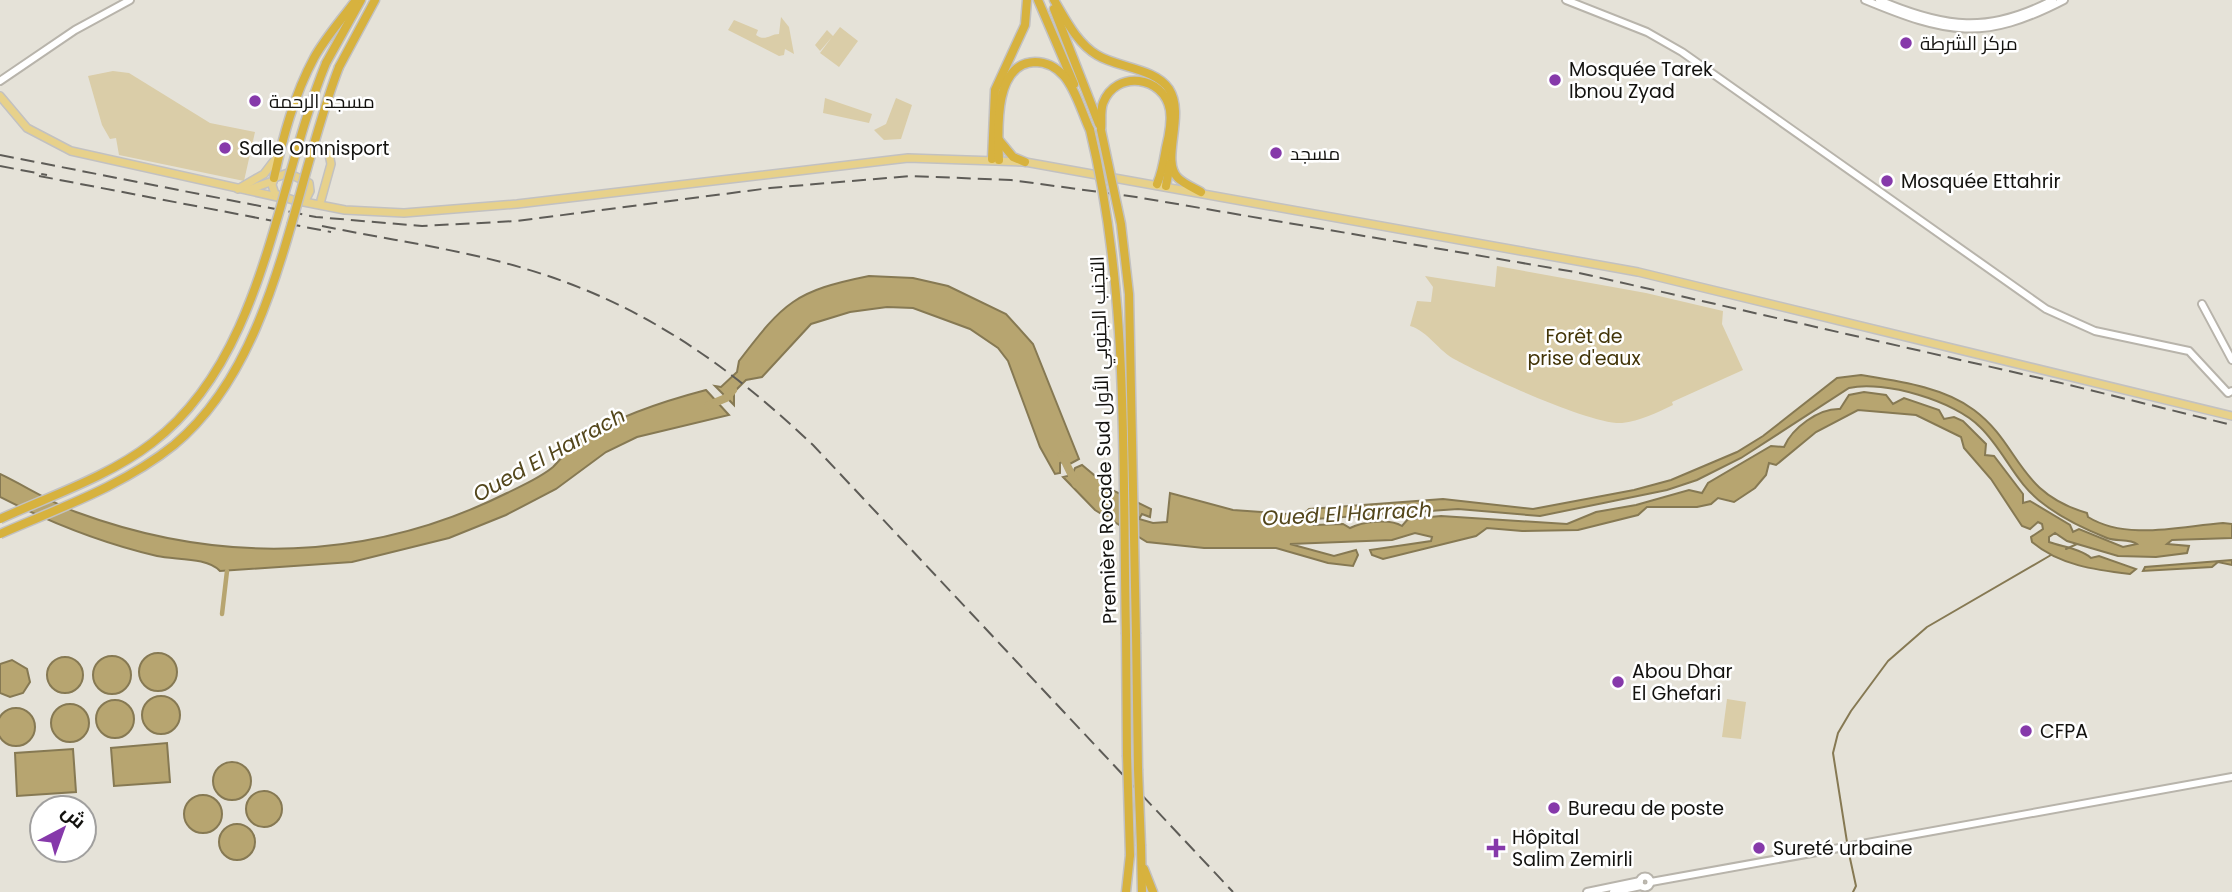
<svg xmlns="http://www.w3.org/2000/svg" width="2232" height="892" font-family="Poppins,Cairo,sans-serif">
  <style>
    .green { fill: #dacda8 }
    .water { fill: #b7a570; stroke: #867953; stroke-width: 2 }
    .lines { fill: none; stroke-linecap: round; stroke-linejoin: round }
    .stream { stroke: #867953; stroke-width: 2 }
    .canal { stroke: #b7a570; stroke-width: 4.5 }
    .river { stroke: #b7a570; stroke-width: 8 }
    .secondary-casing { stroke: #b8b4ab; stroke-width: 10 }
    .primary-casing { stroke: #c2c1c1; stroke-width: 10 }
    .highway-casing { stroke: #c2c1c1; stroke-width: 11 }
    .secondary { stroke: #fff; stroke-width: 6 }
    .primary { stroke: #e7d18b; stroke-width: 7 }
    .highway { stroke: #d7b23e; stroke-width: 8 }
    .rail { stroke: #5e5c57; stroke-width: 2; stroke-dasharray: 14 7; stroke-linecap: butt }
    .highway-bridge-casing { stroke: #c2c1c1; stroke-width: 11; stroke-linecap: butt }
    .highway-bridge { stroke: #d7b23e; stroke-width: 8 }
    .poi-dot { fill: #8639aa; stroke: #fff; stroke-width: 2.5 }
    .labels { text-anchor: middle; stroke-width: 5; stroke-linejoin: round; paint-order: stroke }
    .poi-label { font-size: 19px; fill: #13120f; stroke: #fff; text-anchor: start }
    .park-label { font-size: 19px; fill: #423407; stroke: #fff }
    .street-label { font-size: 19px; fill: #13120f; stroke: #fff }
    .water-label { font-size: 21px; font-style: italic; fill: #53461b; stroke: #fff }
  </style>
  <rect width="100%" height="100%" fill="#e5e2d8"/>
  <g class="green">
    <path d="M781,17L789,27L794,54L785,49L784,55L779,56L728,30L734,20L758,30L756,35C765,42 770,34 779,34Z"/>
    <polygon points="840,27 858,41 839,67 820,53 832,37 820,51 815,45 827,30 833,36"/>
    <polygon points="113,71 129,73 210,123 255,132 244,181 119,155 116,138 110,139 102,125 88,76"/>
    <polygon points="825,98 872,114 869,123 823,113"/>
    <polygon points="896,98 912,105 901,139 884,140 874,130 886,124"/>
    <path d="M1497,266L1646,293L1723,311L1722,324L1743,370L1672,402L1673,405C1656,413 1640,421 1622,423C1592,425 1487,377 1456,360C1438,351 1428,331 1410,326L1417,301L1431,302L1433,287L1425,276L1495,287Z"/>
    <polygon points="1727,699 1746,702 1741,739 1722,737"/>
  </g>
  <g class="water">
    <path d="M869,276L913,278L948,286L1006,314L1033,344L1079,459L1066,466L1064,461L1060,463V473L1055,474L1040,447L1008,361L998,348L970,329L913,308L887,307L850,312L811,324L762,377L746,380L734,392V405L715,386L721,387L737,372L739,361C784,302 795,291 869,276Z"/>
    <path d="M1861,375C1898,381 1944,387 1974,410C2021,445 2016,492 2087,513L2088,517C2127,541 2181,526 2223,523L2232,524V538L2172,540L2167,544L2189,546L2187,553L2156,557L2118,556L2067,541L2055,533L2049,537V542C2063,547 2081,549 2091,558L2099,556L2136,569L2130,574C2095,570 2059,565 2032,542L2031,537L2043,529L2042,524L2038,522L2030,529L2022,526L1991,479L1964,448L1961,437L1916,415L1858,410L1816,432L1776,465L1769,463L1766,475L1755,488L1734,502L1718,498L1711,504L1697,507H1647L1638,515L1578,530L1522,531L1487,528L1476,536L1383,559L1372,555L1370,550L1431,541L1432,537L1415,533L1392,540L1290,544L1334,556L1356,550L1358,555L1353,566L1328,563L1276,548H1204L1147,542L1095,510L1063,477L1072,475L1075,468L1082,465L1112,490L1151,509L1150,517L1142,514L1139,519L1153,523L1167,522L1170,493L1233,510L1288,514L1315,525L1343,524L1350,528C1362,522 1389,518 1402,526L1408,519L1441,516L1567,524L1596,512L1636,505L1689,490L1702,493L1708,483L1771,446L1784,447C1792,428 1819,408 1840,409L1849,395L1864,392L1886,395L1893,404L1904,398L1939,410L1944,419L1954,417L1963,421L1986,444L1985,455L1994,456L2023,494V503L2030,501L2070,525L2073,532L2079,529L2123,547L2137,544C2130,538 2116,542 2107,538C2087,530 2062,518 2045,505C2015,484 2005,451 1980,427C1955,401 1884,380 1849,388L1741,458L1697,480L1667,490L1540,516L1458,509L1315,519L1306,512L1309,509L1443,499L1533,509L1634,490L1671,480L1737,452L1763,436L1837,378Z"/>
    <path d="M706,390L729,415L637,437L606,452L556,489L506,515L449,538L352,562L220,571C207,557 175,560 157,556C101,543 51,523 0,497V474C25,486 50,502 76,512C220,565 369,562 507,493C521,486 540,478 553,467C563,457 570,446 583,438C620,415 664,401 706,390Z"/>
    <polygon points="2232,560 2232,565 2218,562 2212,567 2143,571 2145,567"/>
    <circle cx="158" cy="672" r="19"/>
    <circle cx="112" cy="675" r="19"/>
    <circle cx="65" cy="675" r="18"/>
    <polygon points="12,660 27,669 30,682 23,693 10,697 0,693 0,664"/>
    <circle cx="161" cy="715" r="19"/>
    <circle cx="115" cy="719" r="19"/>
    <circle cx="70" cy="723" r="19"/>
    <circle cx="16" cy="727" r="19"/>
    <polygon points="167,743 170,782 114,786 111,748"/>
    <polygon points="73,749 76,792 17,796 15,753"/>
    <circle cx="232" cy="781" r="19"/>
    <circle cx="264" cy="809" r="18"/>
    <circle cx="203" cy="814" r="19"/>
    <circle cx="237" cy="842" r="18"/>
  </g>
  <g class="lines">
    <g class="stream">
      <polyline points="2066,549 2077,544"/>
      <polyline points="1847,842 1833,753 1838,733 1851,711 1888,661 1927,627 2051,555"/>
      <polyline points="1848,849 1856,886 1853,892"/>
    </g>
    <polyline class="canal" points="222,614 227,571"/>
    <g class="river">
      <polyline points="709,405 726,398 733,390"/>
      <polyline points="1062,455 1076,484"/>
    </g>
    <g class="secondary-casing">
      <g id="secondary">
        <polyline points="1566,0 1647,32 1682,52 2046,309 2095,331 2189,351 2228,393 2232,391"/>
        <path d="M1865,0C1947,34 1983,42 2064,0"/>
        <path d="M1879,0C1945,28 1988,34 2053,0"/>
        <polyline points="0,81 75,30 130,0"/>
        <polyline points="2202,304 2232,360"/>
        <circle cx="1645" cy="882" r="5.5"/>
        <polyline points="1651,882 2232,777"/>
        <polyline points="1587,892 1640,881"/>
        <polyline points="1613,892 1641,886"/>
      </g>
    </g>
    <g class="primary-casing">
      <g id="primary">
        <polyline points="0,96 27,128 71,151 282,198"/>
        <polygon points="288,173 309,183 310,191 306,199 296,201 275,194 272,185 274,178"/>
        <polyline points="238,189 264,174 277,157"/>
        <polyline points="248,190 273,181"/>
        <polyline points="321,200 331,164 329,154"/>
        <polyline points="299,201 345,210 404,213 517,204 908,158 1025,162 1638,272 2232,416"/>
      </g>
    </g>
    <g class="highway-casing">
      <g id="highway">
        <polyline points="1038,0 1074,84"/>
        <path d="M1054,0C1066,20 1077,43 1097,55C1118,68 1155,68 1169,89C1186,115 1160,160 1178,178C1184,184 1194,188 1201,192"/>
        <polyline points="1054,9 1099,124"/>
        <polyline points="326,63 361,0"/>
        <polyline points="339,67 375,0"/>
        <path d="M1101,130C1102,121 1100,111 1103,103C1116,69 1164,76 1170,110C1172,123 1169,136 1166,148C1164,160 1162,173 1157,184"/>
        <polyline points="999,140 1013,157 1025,162"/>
        <polyline points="992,159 995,90 1025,25 1027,0"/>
        <path d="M999,160C998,132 993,63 1035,62C1047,62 1056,67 1064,76C1076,90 1082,113 1090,130"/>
        <path d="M274,178C283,137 294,95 314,58C325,38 342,19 356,0"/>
        <polyline points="1166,186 1170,164"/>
        <polyline points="1126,634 1127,755"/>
        <polyline points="1136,634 1138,769"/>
        <polyline points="1141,846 1142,892"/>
        <polyline points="1144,869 1153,892"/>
        <polyline points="1126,892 1130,855"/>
      </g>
    </g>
    <use href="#secondary" class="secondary"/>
    <use href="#primary" class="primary"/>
    <use href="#highway" class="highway"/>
    <g class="rail">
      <polyline points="0,155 316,217 422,226 517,221 770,188 910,176 1011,180 1136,197 1575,272 2057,382 2232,425"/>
      <polyline points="0,166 47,175"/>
      <polyline points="39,176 331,232"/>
      <path d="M322,226C390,240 460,249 526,269C641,303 727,364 813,445L1233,892"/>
    </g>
    <g class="highway-bridge-casing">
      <g id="highway-bridge">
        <path d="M1090,130C1130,295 1122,466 1126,634"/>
        <polyline points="1101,130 1121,224 1129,294 1136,634"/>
        <path d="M0,519C50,496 108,477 152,443C265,357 275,187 326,63"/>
        <path d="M0,534C59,508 123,486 174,445C278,359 292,188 339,67"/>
        <polyline points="1127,755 1130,855"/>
        <polyline points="1138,769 1141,846"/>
      </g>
    </g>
    <use href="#highway-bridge" class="highway-bridge"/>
  </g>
  <g class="poi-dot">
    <circle cx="1906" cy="43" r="7"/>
    <circle cx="1555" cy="80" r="7"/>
    <circle cx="255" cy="101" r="7"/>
    <circle cx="225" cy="148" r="7"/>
    <circle cx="1276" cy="153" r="7"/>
    <circle cx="1887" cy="181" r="7"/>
    <circle cx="1618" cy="682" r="7"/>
    <circle cx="2026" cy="731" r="7"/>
    <circle cx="1554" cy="808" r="7"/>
    <path d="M1492.5 837.5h7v7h7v7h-7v7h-7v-7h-7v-7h7z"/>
    <circle cx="1759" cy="848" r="7"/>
  </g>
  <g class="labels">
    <g class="poi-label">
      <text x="1920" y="50">مركز الشرطة</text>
      <text x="1569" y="76">Mosquée Tarek<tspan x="1569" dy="22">Ibnou Zyad</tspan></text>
      <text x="269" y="108">مسجد الرحمة</text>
      <text x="239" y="155">Salle Omnisport</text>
      <text x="1290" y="160">مسجد</text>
      <text x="1901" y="188">Mosquée Ettahrir</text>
      <text x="1632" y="678">Abou Dhar<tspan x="1632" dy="22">El Ghefari</tspan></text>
      <text x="2040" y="738">CFPA</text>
      <text x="1568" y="815">Bureau de poste</text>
      <text x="1512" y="844">Hôpital<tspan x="1512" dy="22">Salim Zemirli</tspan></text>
      <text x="1773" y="855">Sureté urbaine</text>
    </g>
    <g class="park-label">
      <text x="1584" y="343">Forêt de<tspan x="1584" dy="22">prise d'eaux</tspan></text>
    </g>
    <g class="street-label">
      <text transform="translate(1103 440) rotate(-92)" y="7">Première Rocade Sud التجنب الجنوبي الأول</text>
    </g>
    <g class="water-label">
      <text transform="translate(549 455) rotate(-29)" y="7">Oued El Harrach</text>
      <text transform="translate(1347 514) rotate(-3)" y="7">Oued El Harrach</text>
    </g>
  </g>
  <g transform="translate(63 829) rotate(41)"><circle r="33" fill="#ffffff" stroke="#a1a09f" stroke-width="2"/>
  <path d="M0-5L12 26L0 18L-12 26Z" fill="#8639aa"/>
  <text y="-10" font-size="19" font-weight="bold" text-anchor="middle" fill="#13120f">ش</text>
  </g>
</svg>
